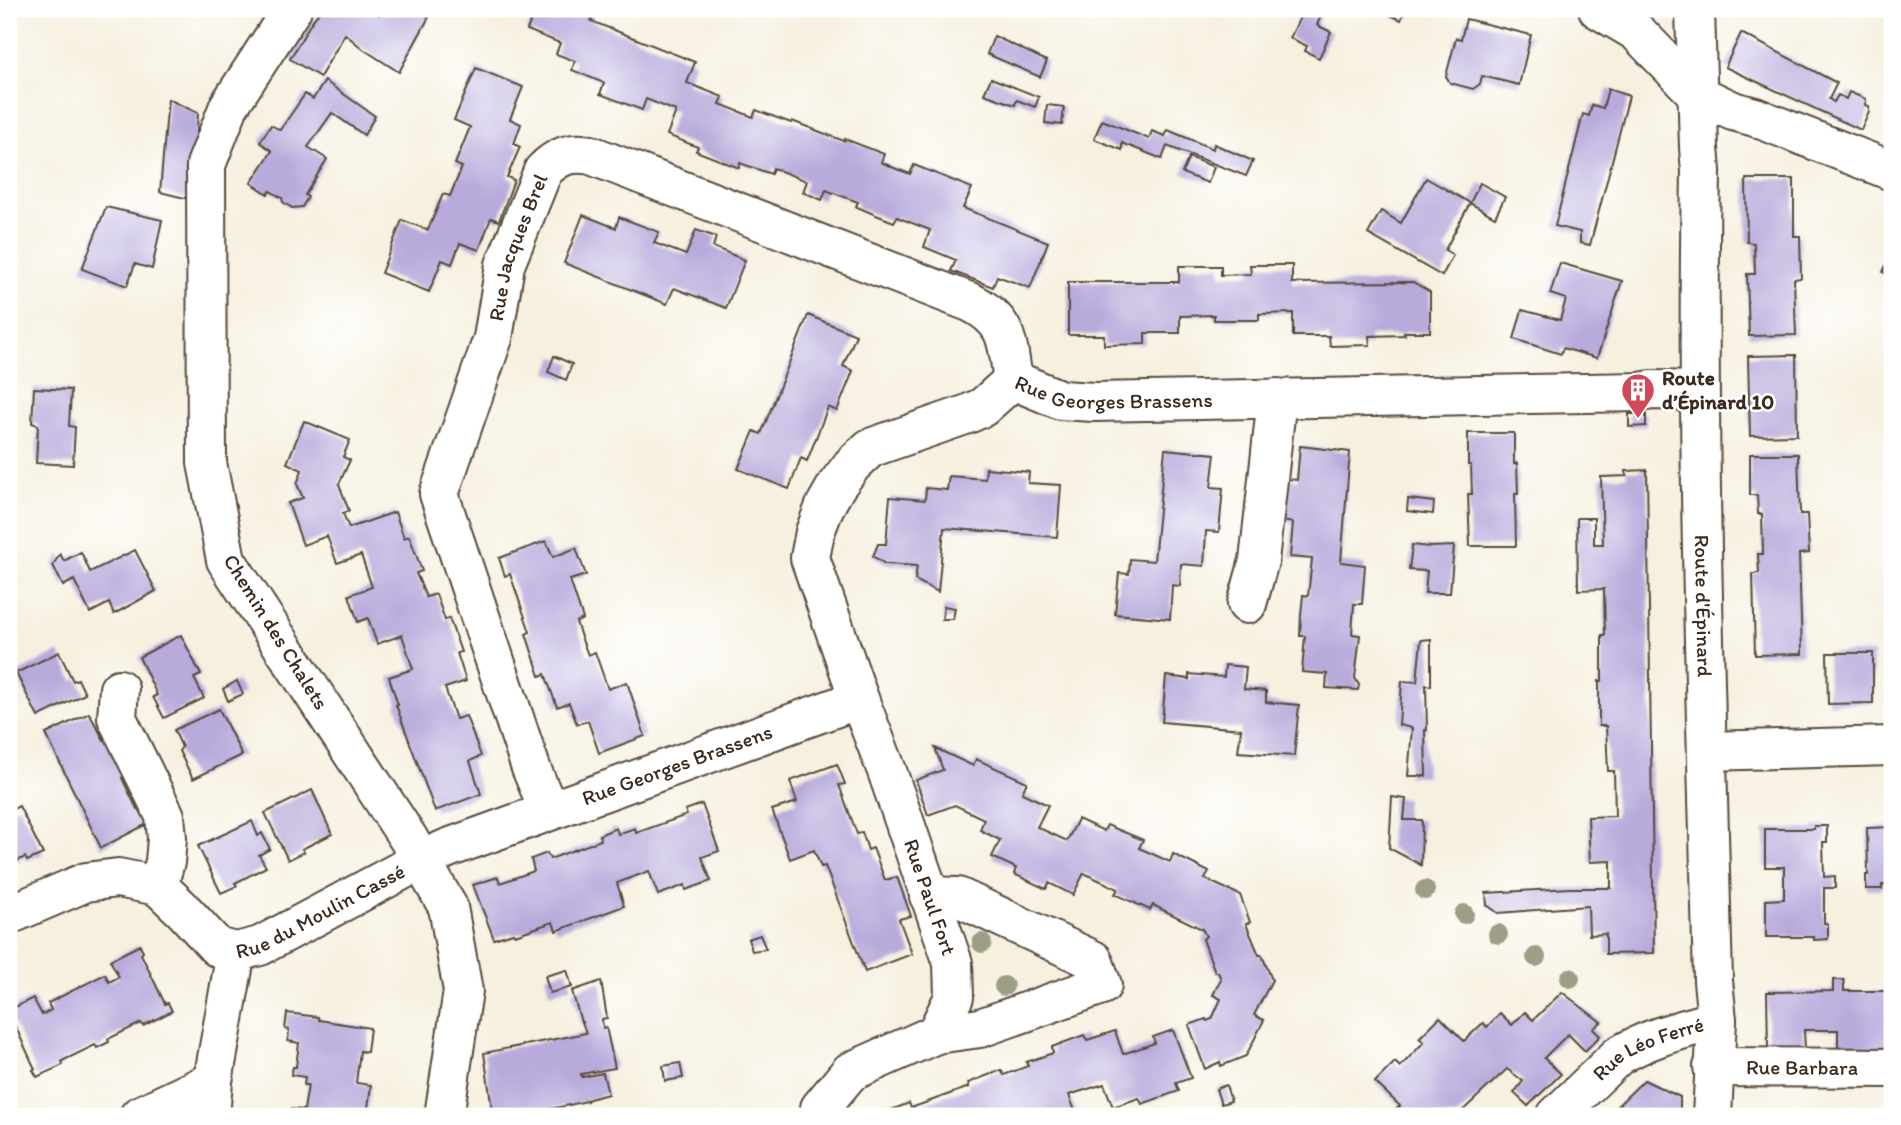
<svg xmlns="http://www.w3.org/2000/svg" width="1901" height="1125" font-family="Itim,sans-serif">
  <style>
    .building { fill: #b8abdc }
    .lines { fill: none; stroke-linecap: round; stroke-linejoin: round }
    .minor-casing { stroke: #57483b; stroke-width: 42 }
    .major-casing { stroke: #57483b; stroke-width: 42 }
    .minor { stroke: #fff; stroke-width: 38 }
    .major { stroke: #fff; stroke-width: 38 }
    .tree { fill: #9d9e86 }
    .labels { text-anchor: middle; stroke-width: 5; stroke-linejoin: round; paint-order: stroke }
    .street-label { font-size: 21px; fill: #3b2a1e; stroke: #fff }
    .poi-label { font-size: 21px; font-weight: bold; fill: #3b2a1e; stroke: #fff; text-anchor: start }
  </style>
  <rect width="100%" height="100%" fill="#fff"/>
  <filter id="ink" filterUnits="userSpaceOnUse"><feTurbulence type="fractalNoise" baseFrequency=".0143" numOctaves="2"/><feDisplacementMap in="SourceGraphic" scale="14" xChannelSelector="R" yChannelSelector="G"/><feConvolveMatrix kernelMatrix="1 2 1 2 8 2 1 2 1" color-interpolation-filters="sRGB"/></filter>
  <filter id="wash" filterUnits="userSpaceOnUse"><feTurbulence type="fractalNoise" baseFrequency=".00686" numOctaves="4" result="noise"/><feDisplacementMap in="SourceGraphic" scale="28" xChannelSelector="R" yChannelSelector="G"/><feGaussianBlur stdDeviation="1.57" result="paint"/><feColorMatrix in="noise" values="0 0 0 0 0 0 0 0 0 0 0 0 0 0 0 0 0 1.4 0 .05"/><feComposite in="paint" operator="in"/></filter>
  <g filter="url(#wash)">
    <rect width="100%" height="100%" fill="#f6f0df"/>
    <g id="blocks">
      <g class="building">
        <polygon points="322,9 372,9 379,15 385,9 416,9 429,17 399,72 363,49 345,34 320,77 290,59 312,21"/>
        <polygon points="535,9 596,9 591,21 695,62 687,83 723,97 720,104 753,117 756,110 791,123 792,121 844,141 845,139 884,154 881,162 894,168 910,174 914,165 972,188 963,208 1048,242 1030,288 997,276 993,287 951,271 956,260 924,247 930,230 897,217 894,222 876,215 857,207 856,206 858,202 826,190 822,200 803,192 807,181 773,168 771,174 740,163 739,168 696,151 698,147 667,135 676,111 646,99 642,110 600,94 604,83 572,70 575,61 556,54 560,43 527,30"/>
        <polygon points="1304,9 1321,16 1317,25 1331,32 1319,58 1305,51 1307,46 1290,38"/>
        <polygon points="1377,9 1406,9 1401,20"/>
        <polygon points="1466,19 1531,35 1519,85 1482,76 1480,84 1473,89 1450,83 1446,76 1456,38 1461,39"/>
        <polygon points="1741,33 1837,83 1829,99 1834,102 1838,95 1846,99 1849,92 1866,99 1865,105 1869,106 1869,112 1861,130 1725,67"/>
        <polygon points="994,36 1047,61 1040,77 987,54"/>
        <polygon points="476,68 523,87 510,119 521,124 514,144 520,147 507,177 514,180 499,221 491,218 479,250 460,243 452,264 442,260 429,292 381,273 402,220 428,230 443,194 450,196 462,167 455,164 470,127 454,120"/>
        <polygon points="991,78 1039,97 1035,107 1017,100 1015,105 984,94"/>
        <polygon points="325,81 375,116 364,135 332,113 308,147 327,159 305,195 308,197 302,207 292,208 283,202 282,198 270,191 268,194 251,183 272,151 260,142 271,125 280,130 305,94 313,99"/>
        <polygon points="1608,89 1629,96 1590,245 1580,243 1580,232 1555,226 1583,114 1589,116 1592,105 1603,108"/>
        <polygon points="168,99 198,113 193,200 160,192"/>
        <polygon points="1047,105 1064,107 1062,125 1045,123"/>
        <polygon points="1102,120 1149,139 1152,131 1165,136 1168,130 1213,149 1214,144 1253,161 1246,176 1167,146 1162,159 1122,143 1122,150 1094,139"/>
        <polygon points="1189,157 1214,167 1208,183 1182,173"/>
        <polygon points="1426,178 1470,203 1445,250 1453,255 1442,276 1368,234 1381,211 1401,223"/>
        <polygon points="1746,179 1794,179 1794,236 1800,236 1801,278 1794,279 1796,335 1749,336 1747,274 1755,274 1754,243 1747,242"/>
        <polygon points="1480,183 1505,197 1495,217 1470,203"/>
        <polygon points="106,207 162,220 152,269 135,264 127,286 82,269"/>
        <polygon points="583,215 616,228 619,217 659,232 654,243 686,255 696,230 716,237 713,247 745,260 726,308 674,288 667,304 564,263"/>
        <polygon points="1892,251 1892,277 1883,272"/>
        <polygon points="1560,263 1622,281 1597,358 1563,348 1561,354 1514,339 1522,310 1560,320 1566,299 1550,294"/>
        <polygon points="1250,265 1292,265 1292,283 1413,282 1430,292 1430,332 1404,332 1405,335 1369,336 1370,345 1330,346 1329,336 1293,336 1293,313 1259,314 1259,320 1214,320 1214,315 1180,316 1180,333 1145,333 1145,344 1104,345 1104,335 1068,335 1068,282 1179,282 1179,266 1221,266 1221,275 1251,274"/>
        <polygon points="808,315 856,335 843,366 853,371 837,411 828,407 807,461 801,458 789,489 738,469 754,431 761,434"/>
        <polygon points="1796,355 1797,435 1750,436 1748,356"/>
        <polygon points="554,356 572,364 566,380 548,372"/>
        <polygon points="34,388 71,390 69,426 75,427 73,465 36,463 38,425 32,423"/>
        <polygon points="1629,414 1646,414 1646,426 1629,427"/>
        <polygon points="304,421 350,440 343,457 350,460 339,484 349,511 343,513 349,528 395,512 404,538 409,536 416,554 422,571 416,573 426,597 436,594 445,620 449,618 461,652 457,653 466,681 445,688 456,719 466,716 481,756 470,761 481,794 435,811 396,705 398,705 389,677 413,669 402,635 377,644 368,618 358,622 349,595 372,587 361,555 337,563 327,536 303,545 288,503 303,498 297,484 302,470 287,463"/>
        <polygon points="1468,433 1514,433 1514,464 1517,463 1518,494 1515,494 1516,546 1470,546 1468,494 1472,494 1471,465 1468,465"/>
        <polygon points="1300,446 1350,452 1341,562 1365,565 1362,604 1354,604 1352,634 1360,635 1355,678 1359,685 1358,690 1326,688 1327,674 1302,672 1305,636 1300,636 1301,615 1303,595 1308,596 1312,559 1290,557 1293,523 1283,521 1287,479 1297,480"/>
        <polygon points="1165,449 1215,454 1211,487 1223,488 1219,532 1206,531 1204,566 1181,564 1180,586 1172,585 1170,619 1115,614 1119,573 1129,574 1130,559 1154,561"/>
        <polygon points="1750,454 1798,454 1800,514 1807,514 1809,553 1799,554 1802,654 1755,655 1753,574 1759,573 1758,554 1763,554 1762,514 1758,514 1757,495 1750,495"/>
        <polygon points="986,468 1029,472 1028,483 1061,485 1057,537 944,528 938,592 915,580 917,566 885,564 873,556 878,544 886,544 890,497 925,500 926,488 947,490 949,476 985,479"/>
        <polygon points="1647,470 1654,953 1606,954 1606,934 1589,935 1588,906 1498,913 1487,905 1486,893 1570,888 1611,888 1611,861 1590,862 1588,817 1615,816 1614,771 1608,771 1606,726 1599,726 1599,681 1602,681 1602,635 1605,635 1604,589 1578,590 1577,518 1594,518 1594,544 1603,544 1601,477 1627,476 1626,471"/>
        <polygon points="1408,499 1434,502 1433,514 1407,511"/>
        <polygon points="546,541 553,557 576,548 586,575 570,580 583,619 576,622 581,637 588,655 595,652 608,689 627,682 645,736 599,753 588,721 577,724 569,703 557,707 545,674 540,676 526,634 530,632 510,574 505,576 499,558"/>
        <polygon points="1412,545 1430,547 1454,546 1450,593 1425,593 1427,571 1409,570"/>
        <polygon points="135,550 156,591 114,614 109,603 90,613 74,580 63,586 53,565 60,554 64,561 81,552 90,572"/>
        <polygon points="944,606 955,608 953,619 942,619"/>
        <polygon points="181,635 201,675 194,678 204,698 164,718 153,697 157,695 139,657"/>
        <polygon points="1431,639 1431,686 1426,685 1427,730 1425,730 1426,776 1408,776 1412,728 1399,725 1402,681 1417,682 1421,640"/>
        <polygon points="59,652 73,681 78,679 85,694 38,717 16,673"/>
        <polygon points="1827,653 1873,653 1873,703 1828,704"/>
        <polygon points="1225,665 1246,667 1244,689 1266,691 1266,702 1299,705 1294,756 1238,752 1241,729 1162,722 1166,676 1189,679 1189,674 1224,677"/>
        <polygon points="237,681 243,694 228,701 223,689"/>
        <polygon points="219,709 242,755 193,779 179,751 182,747 174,730"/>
        <polygon points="89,713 104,740 108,739 126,776 122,778 137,809 142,807 149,823 101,848 46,734"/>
        <polygon points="935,748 973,766 976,759 1027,782 1022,793 1048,805 1037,827 1067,841 1078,819 1104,831 1107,825 1143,840 1139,848 1170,862 1173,854 1209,872 1205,879 1240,895 1250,922 1246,924 1259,955 1262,955 1272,980 1254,1015 1264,1020 1246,1056 1221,1066 1220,1062 1205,1069 1189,1025 1206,1019 1207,1021 1212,1019 1221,999 1213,995 1221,979 1218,972 1215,972 1203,939 1206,936 1202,929 1153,905 1150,910 1115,894 1118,889 1084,873 1073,895 1049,883 1046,889 1014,874 1016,868 992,857 1000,840 980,830 984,819 955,805 928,815 916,780 943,770"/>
        <polygon points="837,764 845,784 839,785 857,834 862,832 868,850 873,848 885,880 897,877 911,916 899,919 912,954 865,972 825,866 821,867 814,850 790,859 772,810 797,802 790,781"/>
        <polygon points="312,790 332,834 302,849 304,852 288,860 265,813"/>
        <polygon points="1392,797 1406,799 1404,820 1422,820 1421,865 1389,848"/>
        <polygon points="702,804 719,851 702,857 711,881 686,890 685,885 658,895 649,871 617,883 624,906 556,931 553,922 515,935 513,933 494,939 473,885 498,877 500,883 534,871 531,859 547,853 550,859 601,840 599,835 616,828 618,834 635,828 636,833 687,815 685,810"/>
        <polygon points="19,806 43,854 27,861 25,857 9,865 9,811"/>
        <polygon points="252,821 258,836 262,833 270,849 259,855 266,867 235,883 237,886 221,893 198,846"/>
        <polygon points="1814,826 1827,826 1827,842 1823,842 1824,877 1835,876 1835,888 1824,888 1824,923 1828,924 1828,939 1814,940 1814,937 1766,937 1766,900 1784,899 1784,867 1765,867 1765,829 1814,829"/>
        <polygon points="1892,827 1892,885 1882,885 1882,889 1866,889 1866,875 1868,875 1867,828"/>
        <polygon points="760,935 766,949 752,951 748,939"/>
        <polygon points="140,945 143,952 141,954 165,1004 168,1003 172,1011 143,1026 141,1023 108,1039 109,1042 97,1048 95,1045 62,1061 63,1065 37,1077 33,1070 35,1069 11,1017 9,1019 9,1010 33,998 42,1015 51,1010 48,1003 105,974 109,982 119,977 110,960"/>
        <polygon points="567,970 572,987 550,993 545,976"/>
        <polygon points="1833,980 1844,980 1844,991 1892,991 1892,1048 1838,1048 1838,1030 1804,1030 1805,1049 1768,1049 1767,992 1833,991"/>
        <polygon points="601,981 607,1018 602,1019 603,1028 606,1027 615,1068 581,1074 582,1077 603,1073 608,1094 586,1100 587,1101 520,1116 493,1116 484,1053 586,1033 582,1022 581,1022 572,991"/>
        <polygon points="1562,992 1601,1022 1593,1029 1600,1036 1585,1051 1568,1034 1544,1058 1561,1074 1528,1106 1514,1093 1523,1081 1507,1069 1457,1116 1389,1116 1400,1106 1375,1082 1395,1062 1400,1067 1424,1042 1419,1038 1440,1017 1464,1041 1483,1023 1487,1027 1500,1013 1512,1025 1525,1012 1533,1020"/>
        <polygon points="287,1013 318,1017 319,1020 370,1028 367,1052 360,1051 356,1083 371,1085 367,1116 291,1116 291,1109 304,1110 308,1085 304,1085 305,1077 291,1075 293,1067 296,1067 299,1043 288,1041 289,1030 285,1029"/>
        <polygon points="1173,1030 1191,1078 1176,1083 1179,1091 1142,1104 1139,1098 1113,1107 1104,1084 1069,1095 1077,1116 876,1116 909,1103 911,1108 969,1087 968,1083 1001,1070 1004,1075 1028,1066 1026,1062 1053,1053 1052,1047 1084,1035 1087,1040 1115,1031 1123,1054 1155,1043 1153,1037"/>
        <polygon points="680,1063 683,1078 665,1081 663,1066"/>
        <polygon points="1644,1080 1680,1097 1680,1116 1607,1116"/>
        <polygon points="1226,1085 1231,1101 1221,1104 1216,1089"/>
      </g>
    </g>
  </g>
  <g filter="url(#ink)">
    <use href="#blocks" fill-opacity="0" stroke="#57483b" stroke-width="2"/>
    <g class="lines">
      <g class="minor-casing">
        <g id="minor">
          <polyline points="292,9 229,106 206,165 207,463 226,560 408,838 448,907 463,991 444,1116"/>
          <polyline points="1598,9 1637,32 1697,94 1733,111 1755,117 1892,171"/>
          <polyline points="1247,604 1259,561 1277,398"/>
          <polyline points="119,689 117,718 165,816 167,838 165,862 158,886"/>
          <polyline points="1707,751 1892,746"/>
          <path id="s1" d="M549,811L531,768L439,494L493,338L505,265L543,171C557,156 571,151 591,155L972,303C1009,322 1007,343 1013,380"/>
          <polyline points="929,896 958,897 1093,960 1102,985 980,1028 936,1034"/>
          <path id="s2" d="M9,915L86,882L118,878L158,886L183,910L217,947L236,952L260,946L421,860L448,848L859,699L810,558L815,532L825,506L837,485L852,465L870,448L968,414L983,407L1013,380L1061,400L1094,402L1640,392L1652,390L1699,391"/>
          <path id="s3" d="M1713,1067L1892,1068"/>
          <polyline points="139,1116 213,1081"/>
          <polyline points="210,1116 213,1081 236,952"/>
          <polyline points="820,1116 820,1108 850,1072 936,1034 954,997 953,963 887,771 859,699"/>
          <path id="s4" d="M1556,1116L1618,1056C1649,1037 1682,1030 1717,1020"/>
        </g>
      </g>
      <g class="major-casing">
        <g id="major">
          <path id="s5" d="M1695,9L1699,148L1701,171C1696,441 1706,711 1713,981L1717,1020L1712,1116"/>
        </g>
      </g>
      <use href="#minor" class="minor"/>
      <use href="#major" class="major"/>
    </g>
    <g class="tree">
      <circle cx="1425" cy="890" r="10"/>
      <circle cx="1464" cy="914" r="10"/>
      <circle cx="1498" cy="934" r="10"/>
      <circle cx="982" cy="943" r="10"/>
      <circle cx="1536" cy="957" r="10"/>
      <circle cx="1570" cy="978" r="10"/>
      <circle cx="1004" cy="986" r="10"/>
    </g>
  </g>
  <defs>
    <g id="building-pin" transform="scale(1.75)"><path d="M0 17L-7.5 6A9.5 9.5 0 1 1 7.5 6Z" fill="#d1495b" stroke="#fff"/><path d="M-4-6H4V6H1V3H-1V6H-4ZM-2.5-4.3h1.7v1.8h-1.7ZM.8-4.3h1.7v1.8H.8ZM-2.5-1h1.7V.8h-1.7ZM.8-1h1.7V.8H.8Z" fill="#fff"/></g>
  </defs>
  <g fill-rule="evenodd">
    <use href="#building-pin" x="1638" y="390"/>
  </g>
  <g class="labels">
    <g class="street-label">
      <text dy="7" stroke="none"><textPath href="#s1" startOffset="595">Rue Jacques Brel</textPath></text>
      <text dy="7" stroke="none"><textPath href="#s2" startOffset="1477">Rue Georges Brassens</textPath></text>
      <text dy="7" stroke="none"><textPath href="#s5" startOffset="597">Route d'Épinard</textPath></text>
      <text transform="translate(276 632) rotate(58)" y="7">Chemin des Chalets</text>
      <text dy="7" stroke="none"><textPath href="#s2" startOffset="742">Rue Georges Brassens</textPath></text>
      <text transform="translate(930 897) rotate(71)" y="7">Rue Paul Fort</text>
      <text dy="7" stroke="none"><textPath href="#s2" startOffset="355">Rue du Moulin Cassé</textPath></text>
      <text dy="7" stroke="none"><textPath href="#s4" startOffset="117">Rue Léo Ferré</textPath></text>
      <text dy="7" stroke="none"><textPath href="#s3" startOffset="89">Rue Barbara</textPath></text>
    </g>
    <g class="poi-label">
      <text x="1662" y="385">Route<tspan x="1662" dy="24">d’Épinard 10</tspan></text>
    </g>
  </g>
  <rect width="1901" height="1125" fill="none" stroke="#fff" stroke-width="35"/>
</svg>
